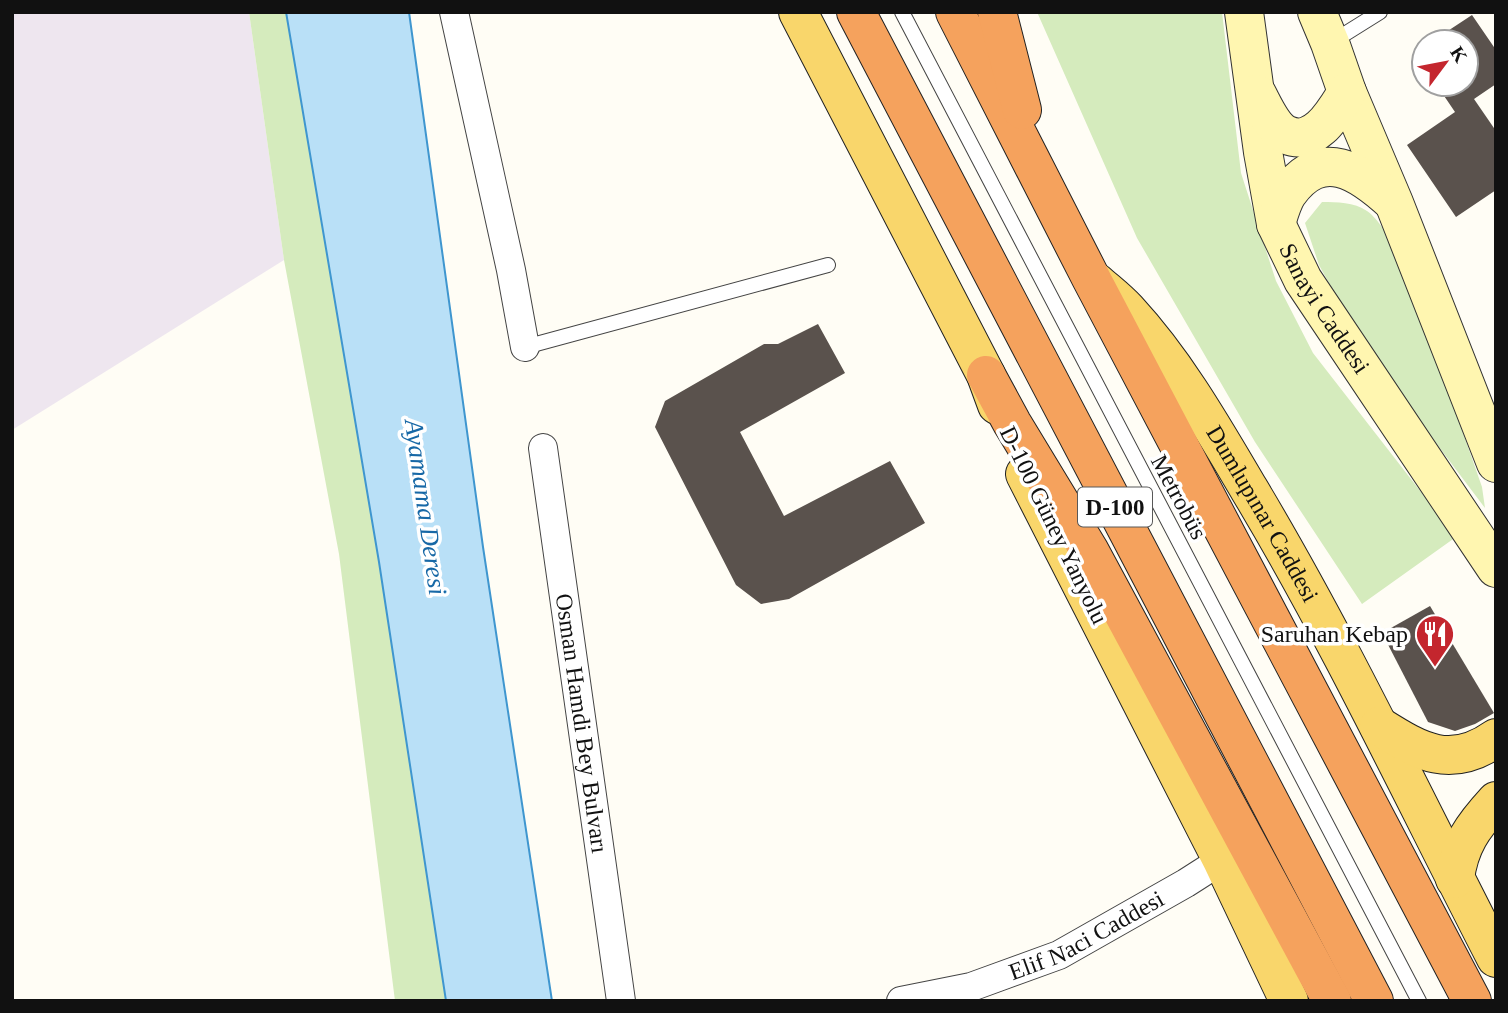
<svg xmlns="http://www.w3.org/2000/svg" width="1508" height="1013" font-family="'Times New Roman',serif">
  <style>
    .industrial { fill: #eee6ef }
    .green { fill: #d5ebbd }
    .water { fill: #b9e0f7; stroke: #3f96cf; stroke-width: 2 }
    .building { fill: #5a524d }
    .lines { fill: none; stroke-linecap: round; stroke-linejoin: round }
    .lane-casing { stroke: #444; stroke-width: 16 }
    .street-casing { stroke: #444; stroke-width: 30 }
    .secondary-casing { stroke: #333; stroke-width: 40 }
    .primary-casing { stroke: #222; stroke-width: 40 }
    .highway-casing { stroke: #222; stroke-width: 40 }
    .lane { stroke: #fff; stroke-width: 14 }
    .street { stroke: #fff; stroke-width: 28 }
    .secondary { stroke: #fff6b0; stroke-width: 38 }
    .primary { stroke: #f9d66b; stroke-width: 38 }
    .highway { stroke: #f5a25d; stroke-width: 38 }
    .labels { text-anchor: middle; stroke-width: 7; stroke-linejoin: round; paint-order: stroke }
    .shield { fill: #fff; stroke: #585858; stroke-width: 2 }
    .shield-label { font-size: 23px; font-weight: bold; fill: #111 }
    .street-label { font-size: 24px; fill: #111; stroke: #fff }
    .poi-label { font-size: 24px; fill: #111; stroke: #fff; text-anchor: end }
    .water-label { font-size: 26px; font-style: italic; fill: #1768a6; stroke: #fff }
  </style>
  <rect width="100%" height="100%" fill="#fffdf5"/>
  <polygon class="industrial" points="12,12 249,12 284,260 12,430"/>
  <g class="green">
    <polygon points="249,12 286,12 379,562 446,1001 395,1001 339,554 284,260"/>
    <polygon points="1037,12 1222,12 1241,173 1276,281 1313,353 1456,537 1362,604 1255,442 1137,238"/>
    <path d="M1322,202C1337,202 1354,202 1367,211C1382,221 1399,255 1407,272L1482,487L1485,508L1414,414L1348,318L1319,265L1305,223Z"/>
  </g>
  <polygon class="water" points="286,12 409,12 483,547 552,1001 446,1001 379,562"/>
  <g class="building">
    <polygon points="1472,15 1496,50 1496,84 1474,99 1496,131 1496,190 1456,217 1407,145 1455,112 1436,84 1466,84 1466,42 1431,42"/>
    <polygon points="818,324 845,373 740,432 784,516 890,461 925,523 789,599 761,604 736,585 655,427 665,401 764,344 778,344"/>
    <polygon points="1430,606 1494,713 1475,724 1455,731 1428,722 1382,633"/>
  </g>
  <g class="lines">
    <g class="lane-casing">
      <g id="lane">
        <polyline points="902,12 1419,1001"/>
        <polyline points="1332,42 1380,12"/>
        <polyline points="525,347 828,265"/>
      </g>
    </g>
    <g class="street-casing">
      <g id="street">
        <polyline points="454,12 511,270 525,347"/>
        <path id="s1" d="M543,448L621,1001"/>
        <path id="s2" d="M901,1001L971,987L1059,955L1186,883L1222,860"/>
      </g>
    </g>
    <g class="secondary-casing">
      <g id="secondary">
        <path id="s3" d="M1244,12L1263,152L1276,224L1303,280L1496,568"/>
        <polyline points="1317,12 1330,43 1347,92 1394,203 1496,463"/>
        <path d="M1257,94C1264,107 1273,129 1287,135C1316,147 1335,111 1347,92"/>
        <path d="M1276,224C1279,214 1282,202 1288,193C1322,146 1359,171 1393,202"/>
      </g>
    </g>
    <g class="primary-casing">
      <g id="primary">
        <polyline points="798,12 986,375 997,405"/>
        <path id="s4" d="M1096,282C1106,291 1118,300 1127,310C1176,363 1213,428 1249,489C1340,641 1415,801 1496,958"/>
        <polyline points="1025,474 1222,860 1289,1001"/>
        <path d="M1379,726C1420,752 1451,770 1496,738"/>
        <path d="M1455,879C1459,845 1473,826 1496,801"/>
      </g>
    </g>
    <g class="highway-casing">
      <g id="highway">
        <polyline points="856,12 1374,1001"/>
        <polyline points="955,12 1091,278 1472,1001"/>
        <polyline points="997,12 1022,110"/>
        <polyline points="986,375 1012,423 1089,550 1332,1001"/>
      </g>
    </g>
    <use href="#lane" class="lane"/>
    <use href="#street" class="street"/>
    <use href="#secondary" class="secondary"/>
    <use href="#primary" class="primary"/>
    <use href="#highway" class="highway"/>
  </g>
  <defs>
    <g id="restaurant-pin" transform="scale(2.0125)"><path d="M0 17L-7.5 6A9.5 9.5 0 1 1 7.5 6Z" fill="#c4262e" stroke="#fff"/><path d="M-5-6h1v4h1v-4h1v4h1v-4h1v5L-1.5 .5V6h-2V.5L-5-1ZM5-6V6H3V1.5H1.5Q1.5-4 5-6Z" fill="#fff"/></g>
  </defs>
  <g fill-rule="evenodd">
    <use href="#restaurant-pin" x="1435" y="634"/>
  </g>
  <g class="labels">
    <rect class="shield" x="1078" y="487.5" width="74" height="39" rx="5"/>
    <g class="shield-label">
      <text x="1115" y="515">D-100</text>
    </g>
    <g class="street-label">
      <text dy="8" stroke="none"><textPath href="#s3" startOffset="312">Sanayi Caddesi</textPath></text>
      <text transform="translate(1179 497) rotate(62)" y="8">Metrobüs</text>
      <text dy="8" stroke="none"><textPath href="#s4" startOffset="287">Dumlupınar Caddesi</textPath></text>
      <text transform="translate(1054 525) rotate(64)" y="8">D-100 Güney Yanyolu</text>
      <text dy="8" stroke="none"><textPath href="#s1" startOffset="278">Osman Hamdi Bey Bulvarı</textPath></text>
      <text dy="8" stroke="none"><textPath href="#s2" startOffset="198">Elif Naci Caddesi</textPath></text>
    </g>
    <g class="poi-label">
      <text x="1408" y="642">Saruhan Kebap</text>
    </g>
    <g class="water-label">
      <text transform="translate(426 507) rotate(82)" y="9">Ayamama Deresi</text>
    </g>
  </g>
  <rect width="1508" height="1013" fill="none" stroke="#111111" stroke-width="28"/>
  <g transform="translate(1445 63) rotate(58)"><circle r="33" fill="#ffffff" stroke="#a0a0a0" stroke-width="2"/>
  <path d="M0-5L12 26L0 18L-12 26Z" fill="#c4262e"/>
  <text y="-10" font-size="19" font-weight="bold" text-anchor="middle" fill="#111111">K</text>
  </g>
</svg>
